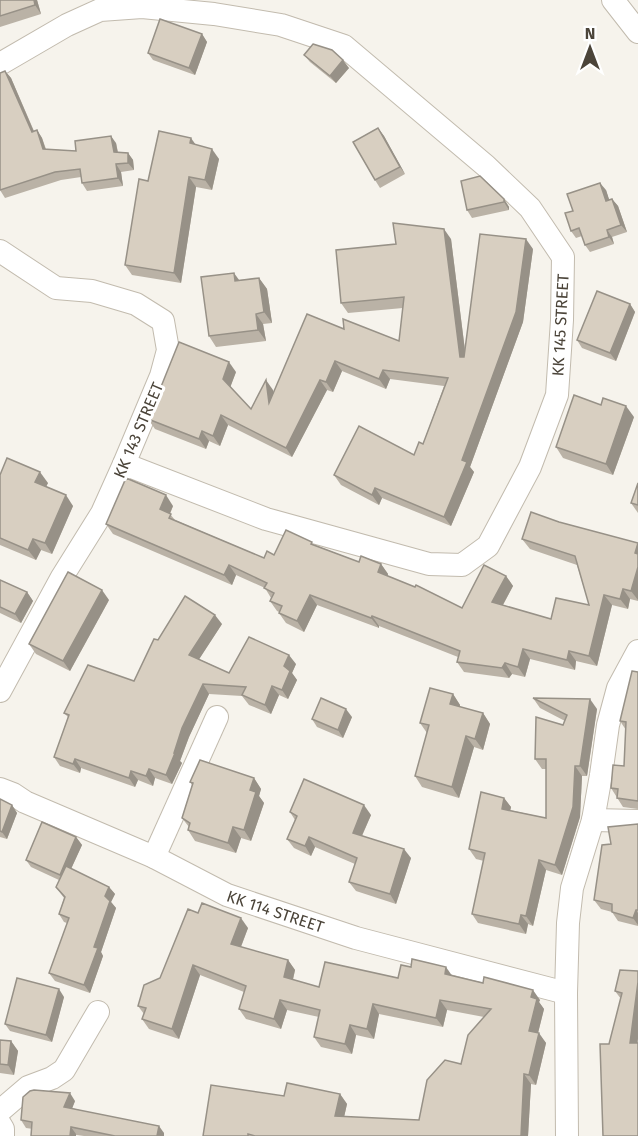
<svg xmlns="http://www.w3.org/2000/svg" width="638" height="1136" font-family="'Fira Sans',sans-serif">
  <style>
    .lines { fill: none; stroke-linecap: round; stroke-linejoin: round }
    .street-casing { stroke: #c2bbae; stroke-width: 24 }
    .street { stroke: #fff; stroke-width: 22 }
    .wall { fill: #bab2a6 }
    .shaded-wall { fill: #979187 }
    .building { fill: #d8cfc1; stroke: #979187; stroke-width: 1.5 }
    .labels { text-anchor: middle; stroke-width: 6; stroke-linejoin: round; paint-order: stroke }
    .street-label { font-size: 16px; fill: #4b4439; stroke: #fff }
  </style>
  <rect width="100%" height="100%" fill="#f6f3ec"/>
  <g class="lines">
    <g class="street-casing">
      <g id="street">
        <polyline points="613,0 638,32"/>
        <polyline points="0,64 67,25 100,10 142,7 214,14 281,25 344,46 486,166 530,208 563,257 562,320 557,395 530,467 488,546 462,565 429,564 266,519 124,464"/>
        <polyline points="0,251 56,288 92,291 136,304 163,321 168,350 161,376 124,464 102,513 62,577 0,691"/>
        <path id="s1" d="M0,789L13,794L25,802L154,857L227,895L356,938L566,993"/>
        <polyline points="593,820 638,821"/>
        <polyline points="154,857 217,717"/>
        <polyline points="0,1111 28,1087 52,1078 64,1070 98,1012"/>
        <polyline points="0,1124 3,1129 3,1136"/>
        <polyline points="567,1136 566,993 568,923 572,888 593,820 601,775 608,725 618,688 638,651"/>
      </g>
    </g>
    <use href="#street" class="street"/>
  </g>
  <g class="wall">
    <polygon points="0,0 37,0 41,14 0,27"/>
    <polygon points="202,34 207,42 195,75 153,60 148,53"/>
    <polygon points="304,55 349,68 336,83 310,62"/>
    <polygon points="5,71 11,78 34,131 37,130 42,138 46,149 76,151 116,143 118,152 128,153 133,160 134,170 121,172 123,186 87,191 82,183 81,177 61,180 5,198 0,190"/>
    <polygon points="378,128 384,136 405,174 380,188 375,180"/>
    <polygon points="196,145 219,159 212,190 196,187 181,283 132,275 125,265 148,181"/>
    <polygon points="606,190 609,200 612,199 618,206 627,232 612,237 614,244 590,252 585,245 582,236 576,238 571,231 573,211"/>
    <polygon points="504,199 509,207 509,210 472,218 467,210"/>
    <polygon points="451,239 465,350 533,249 523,322 470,467 474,472 451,526 382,498 379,505 341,485 334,475 414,455 423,444 444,386 390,379 386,389 342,371 333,392 327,390 292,457 228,425 220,446 209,441 206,449 155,429 148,419 236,372 230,387 251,409 273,390 273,393 344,329 399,341 403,308 348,313 341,303"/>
    <polygon points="259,278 267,289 272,323 263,324 266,341 216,347 209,336 239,280"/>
    <polygon points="630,304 635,312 616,361 582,348 577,340"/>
    <polygon points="634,417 613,475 563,458 556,447"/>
    <polygon points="0,475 48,483 46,486 73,506 52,554 41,550 36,560 0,545"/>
    <polygon points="638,483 638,513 631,503"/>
    <polygon points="173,506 170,514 175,520 264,558 274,555 315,545 359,562 381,564 388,574 388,576 462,608 506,576 513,586 503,605 551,619 589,605 577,565 530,549 522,539 559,522 638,543 638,601 630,599 628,609 612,605 597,666 576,661 575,670 530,659 525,677 512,674 509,678 464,672 457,662 458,657 379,626 379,628 317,605 304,632 286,623 279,613 279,612 277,611 270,601 271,598 265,588 236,575 232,585 113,534 106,524"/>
    <polygon points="0,580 27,592 33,601 21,623 0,613"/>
    <polygon points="109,600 70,671 36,654 29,644"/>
    <polygon points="222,624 199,659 229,673 296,664 292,673 297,680 288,699 279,695 271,714 249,705 242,696 209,694 189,737 180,761 182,763 172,784 155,778 153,786 138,780 135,787 81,768 80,773 60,766 54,757 68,717 64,713 134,681 158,640"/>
    <polygon points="638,672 638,809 623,807 611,788 624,766 626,730 620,721"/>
    <polygon points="453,694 460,705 460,707 483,713 490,724 483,750 474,747 459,798 422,787 415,776 427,733 420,723"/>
    <polygon points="533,698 597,709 587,776 582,776 580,817 562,875 546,870 533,926 528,924 526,934 478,923 472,914 484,861 476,859 469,849 504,798 511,807 510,810 546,818 546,769 542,769 535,759 563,725 565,721 540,708"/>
    <polygon points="352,717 343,738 317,727 312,719"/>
    <polygon points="254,778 261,789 259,796 264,803 251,841 241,838 236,853 195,841 188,830 189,827 182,818 192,785 190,782"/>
    <polygon points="0,799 12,805 17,813 7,839 0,837"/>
    <polygon points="290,812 371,815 362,836 411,858 396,904 356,891 349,882 355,864 315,847 311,856 294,848 287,839 295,820"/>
    <polygon points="638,824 638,926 618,921 612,912 601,909 594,900 611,844"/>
    <polygon points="76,837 82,845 71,869 109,887 115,894 111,902 116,908 101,952 103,956 90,993 55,981 49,973 67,923 64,922 59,914 64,898 56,887 59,880 31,867 26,860"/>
    <polygon points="198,913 248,928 241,947 288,960 295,970 293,980 319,987 398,978 452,976 540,1000 539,1002 544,1009 538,1033 546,1043 536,1085 531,1084 528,1136 203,1136 284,1096 340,1094 347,1104 344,1117 419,1120 461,1064 484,1017 447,1010 443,1027 379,1014 374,1039 356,1035 352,1054 321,1047 314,1037 319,1017 287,1010 281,1029 246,1019 239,1009 244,992 200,975 179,1039 149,1029 142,1019 144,1014 138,1006 160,978"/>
    <polygon points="620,970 638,1043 609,1044 621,999 615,991"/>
    <polygon points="64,997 52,1042 10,1031 5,1024"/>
    <polygon points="0,1040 11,1041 18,1051 14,1075 0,1073"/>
    <polygon points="75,1101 72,1108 164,1133 164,1136 84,1136 26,1128 21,1120"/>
  </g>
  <g class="shaded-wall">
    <polygon points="34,0 37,0 41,14 35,5"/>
    <polygon points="202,34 207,42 195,75 189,68"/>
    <polygon points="343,60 349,68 336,83 330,76"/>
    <polygon points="5,71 11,78 37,139 32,132"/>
    <polygon points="378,128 384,136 405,174 400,167"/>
    <polygon points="37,130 42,138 48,157 43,149"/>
    <polygon points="111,136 116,143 119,160 114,152"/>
    <polygon points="191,138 198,148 190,143"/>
    <polygon points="212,149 219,159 212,190 205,180"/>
    <polygon points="128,153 133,160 134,170 128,163"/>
    <polygon points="116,164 121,172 123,186 118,178"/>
    <polygon points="189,177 196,187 181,283 174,273"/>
    <polygon points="600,183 606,190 612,208 606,201"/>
    <polygon points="504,199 509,207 509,210 504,202"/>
    <polygon points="612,199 618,206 627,232 621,225"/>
    <polygon points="444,229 451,239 467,367 460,357"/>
    <polygon points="607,230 612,237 614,244 609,237"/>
    <polygon points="526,239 533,249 523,322 470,467 474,472 451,526 444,517 462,460"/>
    <polygon points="234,273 242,284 235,281"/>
    <polygon points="259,278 267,289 272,323 264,312"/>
    <polygon points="630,304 635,312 616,361 610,353"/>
    <polygon points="256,314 263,324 266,341 258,330"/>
    <polygon points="335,361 342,371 333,392 326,382"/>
    <polygon points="229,362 236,372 230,388 223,379"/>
    <polygon points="383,370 390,379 386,389 379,379"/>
    <polygon points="266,380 273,390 276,413 269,403"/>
    <polygon points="320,380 327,390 292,457 286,448"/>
    <polygon points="626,406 634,417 613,475 606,464"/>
    <polygon points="221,415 228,425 220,446 213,436"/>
    <polygon points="202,431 209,441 206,449 199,439"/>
    <polygon points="40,472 48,483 43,493 35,482"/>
    <polygon points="375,488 382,498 379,505 372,495"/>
    <polygon points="66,495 73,506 52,554 45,543"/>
    <polygon points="166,495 173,506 167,520 160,509"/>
    <polygon points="33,539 41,550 36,560 28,550"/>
    <polygon points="638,543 638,558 635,553"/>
    <polygon points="381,564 388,574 385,582 378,572"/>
    <polygon points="229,565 236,575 232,585 224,575"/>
    <polygon points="638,567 638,600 631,591"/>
    <polygon points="506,576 513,586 499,612 492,602"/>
    <polygon points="623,589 630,599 628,609 620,599"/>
    <polygon points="102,590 109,600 70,671 63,661"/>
    <polygon points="27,592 33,601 21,623 15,614"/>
    <polygon points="310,595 317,605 304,632 297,621"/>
    <polygon points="604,595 612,605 597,666 589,656"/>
    <polygon points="215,615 222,624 196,664 189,655"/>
    <polygon points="372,616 379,626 379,628 371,618"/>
    <polygon points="523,649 530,659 525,677 518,667"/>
    <polygon points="569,651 576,661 575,670 567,660"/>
    <polygon points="289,655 296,664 292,673 297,680 288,699 282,690 284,666"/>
    <polygon points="505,663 512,674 509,678 502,668"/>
    <polygon points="203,684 209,694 189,737 180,761 182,763 172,784 166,775 182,728"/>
    <polygon points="272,686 279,695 271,714 265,705"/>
    <polygon points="453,694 460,705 457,715 450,704"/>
    <polygon points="590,699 597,709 587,776 580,766"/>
    <polygon points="346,709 352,717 343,738 338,730"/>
    <polygon points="483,713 490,724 483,750 475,739"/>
    <polygon points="466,736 474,747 459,798 452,787"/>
    <polygon points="75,759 81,768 80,773 73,764"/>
    <polygon points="575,766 582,776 580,817 562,875 555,865"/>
    <polygon points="149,769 155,778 153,786 146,776"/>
    <polygon points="131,771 138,780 135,787 129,778"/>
    <polygon points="254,778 261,789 259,796 264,803 251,841 244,830 250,790"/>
    <polygon points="504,798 511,807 509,818 502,809"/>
    <polygon points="12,805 17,813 7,839 2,832"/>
    <polygon points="364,805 371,815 359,842 353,833"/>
    <polygon points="233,827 241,838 236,853 228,843"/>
    <polygon points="76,837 82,845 65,882 60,875"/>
    <polygon points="309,837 315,847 311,856 305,846"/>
    <polygon points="404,849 411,858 396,904 390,894"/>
    <polygon points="539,860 546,870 533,926 526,916"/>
    <polygon points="109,887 115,894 111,902 116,908 101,952 103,956 90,993 84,985 94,947 105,896"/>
    <polygon points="636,910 638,913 638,925 633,918"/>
    <polygon points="521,915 528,924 526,934 519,924"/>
    <polygon points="241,918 248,928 238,954 231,944"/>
    <polygon points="288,960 295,970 291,987 284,977"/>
    <polygon points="193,965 200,975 179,1039 172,1029"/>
    <polygon points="446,967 453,977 445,974"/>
    <polygon points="638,982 638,1039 636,1052 630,1043"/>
    <polygon points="59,989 64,997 52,1042 46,1035"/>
    <polygon points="533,990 540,1000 539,1002 544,1009 536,1041 529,1031 531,997"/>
    <polygon points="280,1000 287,1010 281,1029 274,1019"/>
    <polygon points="440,1000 447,1010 443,1027 436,1018"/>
    <polygon points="373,1004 379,1014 374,1039 367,1029"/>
    <polygon points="350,1025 356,1035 352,1054 345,1044"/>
    <polygon points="539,1033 546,1043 536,1085 529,1075"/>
    <polygon points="11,1041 18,1051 14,1075 8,1065"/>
    <polygon points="524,1074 531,1084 528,1136 521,1136"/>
    <polygon points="70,1093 75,1101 70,1114 64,1107"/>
    <polygon points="340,1094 347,1104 342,1126 335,1116"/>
    <polygon points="159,1126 164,1133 164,1136 157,1136"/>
    <polygon points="71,1127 76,1134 76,1136 70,1136"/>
  </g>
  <g class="building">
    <polygon points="0,0 34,0 35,5 0,16"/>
    <polygon points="160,19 202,34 189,68 148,53"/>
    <polygon points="313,44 332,50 343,60 330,76 304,55"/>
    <polygon points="5,71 32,132 37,130 43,149 76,151 75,141 111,136 114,152 128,153 128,163 116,164 118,178 82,183 80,169 55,172 0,190 0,73"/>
    <polygon points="378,128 400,167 375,180 353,142"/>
    <polygon points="159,131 191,138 190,143 212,149 205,180 189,177 174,273 125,265 139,179 148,181"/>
    <polygon points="480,176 504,199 504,202 467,210 461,181"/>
    <polygon points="600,183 606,201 612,199 621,225 607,230 609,237 585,245 579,228 571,231 565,213 573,211 567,194"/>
    <polygon points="393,223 444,229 460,357 464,357 480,234 526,239 516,312 462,460 467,462 444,517 375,488 372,495 334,475 359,426 414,455 419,442 423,444 448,378 383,370 379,379 335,361 326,382 320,380 286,448 221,415 213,436 202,431 199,439 148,419 179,342 229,362 223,379 251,409 266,380 269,403 307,314 344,329 343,319 399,341 404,297 341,303 336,250 396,244"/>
    <polygon points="234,273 235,281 259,278 264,312 256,314 258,330 209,336 201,277"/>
    <polygon points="597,291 630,304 610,353 577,340"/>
    <polygon points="574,395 601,405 603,398 626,406 606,464 556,447"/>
    <polygon points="7,458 40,472 35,482 66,495 45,543 33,539 28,550 0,538 0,475"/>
    <polygon points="126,478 166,495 160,509 171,514 169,518 264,558 267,551 274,555 286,530 312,542 311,544 359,562 361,556 381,564 378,572 415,587 416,585 462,608 484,565 506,576 492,602 551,619 556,598 589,605 575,556 522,539 531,512 559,522 638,543 635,553 638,554 638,567 631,591 623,589 620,599 604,595 589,656 569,651 567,660 523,649 518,667 505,663 502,668 457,662 460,651 372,616 371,618 310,595 297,621 279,613 282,606 270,601 274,593 264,588 267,583 229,565 224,575 106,524"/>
    <polygon points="638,483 638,505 631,503"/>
    <polygon points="68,572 102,590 63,661 29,644"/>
    <polygon points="0,580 27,592 15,614 0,607"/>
    <polygon points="185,596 215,615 189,655 229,673 249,637 289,655 284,666 290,671 282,690 272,686 265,705 242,695 246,687 203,684 182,728 174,753 175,753 166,775 149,769 146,776 131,771 129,778 75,759 73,764 54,757 69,715 64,713 88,665 134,681 154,639 158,640"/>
    <polygon points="632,671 638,672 638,801 617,798 618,789 611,788 613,765 624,766 626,722 620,721"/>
    <polygon points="430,688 453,694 450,704 483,713 475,739 466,736 452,787 415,776 429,725 420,723"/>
    <polygon points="321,698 346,709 338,730 312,719"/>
    <polygon points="533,698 590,699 580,766 575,766 573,807 555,865 539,860 526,916 521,915 519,924 472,914 485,853 469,849 481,792 504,798 502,809 546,818 546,759 535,759 536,717 563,725 567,715"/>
    <polygon points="200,760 254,778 250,790 256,792 244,830 233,827 228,843 188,830 190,823 182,818 193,783 190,782"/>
    <polygon points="304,779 364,805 353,833 404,849 390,894 349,882 357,858 309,837 305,846 287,839 297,816 290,812"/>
    <polygon points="0,799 12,805 2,832 0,831"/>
    <polygon points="42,822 76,837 60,875 26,860"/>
    <polygon points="638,824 638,910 636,910 633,918 612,912 612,904 594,900 602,845 611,844 608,827"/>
    <polygon points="66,866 109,887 105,896 110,901 94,947 98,948 84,985 49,973 69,918 59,914 65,897 56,887"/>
    <polygon points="202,903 241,918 231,944 288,960 284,977 319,987 325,962 398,978 401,965 411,967 412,959 446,967 445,974 483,983 484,977 533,990 531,997 537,999 529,1031 539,1033 529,1075 524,1074 521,1136 255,1136 248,1134 248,1136 203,1136 211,1085 284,1096 287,1083 340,1094 335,1116 419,1120 427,1080 445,1060 461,1064 468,1035 491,1009 440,1000 436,1018 373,1004 367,1029 350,1025 345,1044 314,1037 320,1010 280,1000 274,1019 239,1009 246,986 193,965 172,1029 142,1019 146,1008 138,1006 144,985 160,978 188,909 198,913"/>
    <polygon points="620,970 638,971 638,982 630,1043 638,1043 638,1136 603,1136 600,1044 609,1044 622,993 615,991"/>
    <polygon points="17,978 59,989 46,1035 5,1024"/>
    <polygon points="0,1040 11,1041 8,1065 0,1064"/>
    <polygon points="34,1090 70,1093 64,1107 159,1126 157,1136 115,1136 71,1127 70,1136 31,1136 32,1122 21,1120 23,1097 30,1091"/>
  </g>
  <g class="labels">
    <g class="street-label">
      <text transform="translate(560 325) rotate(-87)" y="6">KK 145 STREET</text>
      <text transform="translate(138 430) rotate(-67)" y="6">KK 143 STREET</text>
      <text dy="6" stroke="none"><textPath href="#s1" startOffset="302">KK 114 STREET</textPath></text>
    </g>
  </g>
  <g transform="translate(590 48)" stroke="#ffffff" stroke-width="4.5" paint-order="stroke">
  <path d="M0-4.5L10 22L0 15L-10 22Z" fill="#4b4439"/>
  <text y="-9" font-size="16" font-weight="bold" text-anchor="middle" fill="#4b4439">N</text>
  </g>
</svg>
